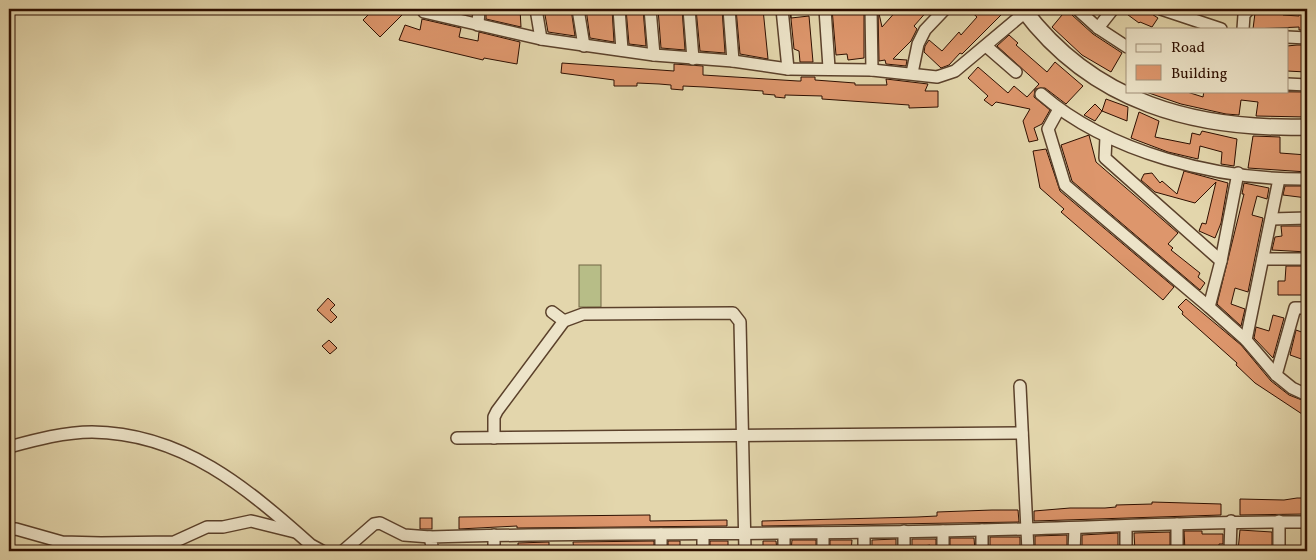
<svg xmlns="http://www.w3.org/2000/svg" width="1316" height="560" font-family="Vollkorn,serif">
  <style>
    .green { fill: #b7bd87; stroke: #726644 }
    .building { fill: #dd966c; stroke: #2e0f00 }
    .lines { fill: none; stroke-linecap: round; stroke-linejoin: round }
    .minor-casing { stroke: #5b412b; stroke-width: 14 }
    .tertiary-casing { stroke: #5b412b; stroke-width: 18 }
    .minor { stroke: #ede4c9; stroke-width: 11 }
    .tertiary { stroke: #ede4c9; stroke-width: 15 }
  </style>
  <rect width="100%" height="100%" fill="#e3d6ac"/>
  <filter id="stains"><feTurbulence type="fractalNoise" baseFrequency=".004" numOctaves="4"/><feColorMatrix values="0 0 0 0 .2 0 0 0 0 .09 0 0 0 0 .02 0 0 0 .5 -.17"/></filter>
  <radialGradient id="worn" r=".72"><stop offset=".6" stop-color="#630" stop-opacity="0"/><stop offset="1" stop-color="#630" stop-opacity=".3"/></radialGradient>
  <rect class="green" x="579" y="265" width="22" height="42"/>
  <g class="building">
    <polygon points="374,9 400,9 404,13 380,37 363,20"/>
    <polygon points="486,9 520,9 521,27 486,19"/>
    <polygon points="544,9 571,9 575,36 548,32"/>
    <polygon points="586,9 612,9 614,42 590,38"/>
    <polygon points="626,9 643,9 646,46 629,44"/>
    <polygon points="658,9 682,9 685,50 661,48"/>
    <polygon points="696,9 722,9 725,53 700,51"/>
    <polygon points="736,9 763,9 768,59 740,54"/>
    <polygon points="790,9 791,9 791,18 809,16 813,62 800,62 799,51 794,49"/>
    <polygon points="832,9 864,9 864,58 848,60 847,54 836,55"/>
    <polygon points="878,9 882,27 898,9 929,9 914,26 917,29 911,41 893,59 907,60 906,66 886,64 885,60 879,61"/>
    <polygon points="968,9 995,9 1001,15 962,54 960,53 949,65 941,68 924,52 925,46 929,40 942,51 959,32 961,35 977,17"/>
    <polygon points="1067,9 1070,9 1072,15 1093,34 1122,53 1111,72 1082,55 1052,27"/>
    <polygon points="1120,9 1144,9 1158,18 1152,27 1140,22 1139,23"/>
    <polygon points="1300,9 1307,9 1307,30 1299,30 1299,27 1253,29 1255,13 1283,13 1283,15 1299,16"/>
    <polygon points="422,19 461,28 459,37 478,41 479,32 520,42 517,64 484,58 483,60 399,40 405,25 420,30"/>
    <polygon points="1009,35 1018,43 1016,45 1047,72 1055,62 1083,86 1066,104 1045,88 1035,89 1034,97 1050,110 1042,124 1034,128 1038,140 1029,142 1023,121 1030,109 996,102 992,106 984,100 988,96 968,78 978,67 1008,93 1014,86 1027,97 1039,84 997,46"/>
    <polygon points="1297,45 1307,45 1306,72 1287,71 1287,46"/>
    <polygon points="562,63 674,71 674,64 689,65 703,66 703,75 798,81 801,81 801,77 815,77 815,80 855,83 855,85 887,85 886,79 928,84 925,91 938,91 938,107 909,108 909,105 822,99 822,96 785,95 785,98 775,97 775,95 763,94 763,91 704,87 683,86 683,90 671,89 671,85 659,84 637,83 637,86 614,86 614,80 561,73"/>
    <polygon points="1143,91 1184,91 1203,97 1204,91 1307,92 1306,117 1256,116 1258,102 1241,100 1239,115 1226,114 1181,104"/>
    <polygon points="1106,99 1128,107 1127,121 1102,111 1095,121 1084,115 1095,104 1102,111"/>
    <polygon points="1139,112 1159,121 1155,137 1190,144 1192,133 1200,135 1202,131 1237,139 1234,166 1221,164 1222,152 1200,146 1198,159 1168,152 1131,138"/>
    <polygon points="1089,135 1096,162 1178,233 1168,244 1173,248 1171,250 1200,273 1198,277 1205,283 1200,290 1072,181 1061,145"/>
    <polygon points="1253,136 1280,137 1280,153 1307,155 1307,172 1248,168"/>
    <polygon points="1046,149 1060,191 1174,287 1163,300 1061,212 1064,209 1040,188 1033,151"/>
    <polygon points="1184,171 1228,183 1221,223 1215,238 1199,231 1202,223 1206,224 1216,182 1195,203 1155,192 1141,180 1144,174 1152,173 1160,183 1162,181 1177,194"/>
    <polygon points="1244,183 1269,188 1267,199 1257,196 1252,215 1263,218 1248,292 1235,288 1231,304 1245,309 1241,326 1217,304 1244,194 1242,194"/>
    <polygon points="1285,186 1307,186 1307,198 1283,195"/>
    <polygon points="1281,226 1306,226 1307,252 1272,250 1275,237 1282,236"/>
    <polygon points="1286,266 1304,266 1303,282 1307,283 1307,295 1278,295 1278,281 1285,281"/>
    <polygon points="328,298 335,305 330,310 337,317 331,323 317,310"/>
    <polygon points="1186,299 1241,345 1271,381 1289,395 1307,402 1302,414 1255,383 1236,365 1237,363 1182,314 1183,312 1178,307"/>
    <polygon points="1273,315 1284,318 1273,358 1254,338 1256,327 1269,331"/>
    <polygon points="1296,330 1307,334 1307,361 1290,355"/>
    <polygon points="329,340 337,348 330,354 322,346"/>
    <polygon points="1297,498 1306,498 1306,514 1240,515 1240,499 1284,500"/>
    <polygon points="1152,502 1221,504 1221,515 1034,521 1034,511 1070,508 1105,508 1116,507 1116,505 1152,504"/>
    <polygon points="992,510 1018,510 1019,522 762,526 762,521 917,517 937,516 937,512"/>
    <polygon points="650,515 650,521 727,520 727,526 517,528 517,526 459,529 459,517"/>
    <rect x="420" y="518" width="12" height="11"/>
    <polygon points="1240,530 1272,532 1272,551 1238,551"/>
    <polygon points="1184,531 1202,531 1202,534 1223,534 1223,544 1219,544 1219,551 1185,551"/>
    <polygon points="1170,532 1170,547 1166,547 1166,551 1135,551 1134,533"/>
    <polygon points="1118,533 1118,551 1082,551 1082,535"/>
    <polygon points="1067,535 1067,551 1035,551 1035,536"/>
    <polygon points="990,537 1020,537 1020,551 990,549"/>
    <polygon points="950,538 974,538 975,551 950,551"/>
    <polygon points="896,539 896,549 872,551 872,540"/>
    <polygon points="912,539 936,539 936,551 930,551 930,545 912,548"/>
    <polygon points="792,540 816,540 816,551 791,551"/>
    <polygon points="830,540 852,540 851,551 830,551"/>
    <polygon points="654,541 654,551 574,551 573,542"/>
    <rect x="668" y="541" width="12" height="10"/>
    <rect x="710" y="541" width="18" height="10"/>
    <polygon points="763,541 776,541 777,551 763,551"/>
    <polygon points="549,542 549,551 518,551 518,543"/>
  </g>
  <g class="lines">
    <g class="minor-casing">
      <g id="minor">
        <polyline points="425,9 424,12 541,39 654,55 733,61 788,69 872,70 937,77 955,71 1029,9"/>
        <polyline points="536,9 541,39"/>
        <polyline points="578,9 584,46"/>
        <polyline points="619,9 622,50"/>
        <polyline points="650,9 654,55"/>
        <polyline points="689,9 693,59"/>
        <polyline points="729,9 733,61"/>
        <polyline points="782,9 788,69"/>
        <polyline points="825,9 829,68"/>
        <polyline points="871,9 872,70"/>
        <polyline points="1077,9 1098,28 1127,47"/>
        <polyline points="1161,9 1221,29"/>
        <polyline points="478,25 479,9"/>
        <polyline points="1098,28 1113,9"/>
        <polyline points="1243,29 1244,15 1249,9"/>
        <polyline points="1287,37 1307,38"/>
        <polyline points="986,46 1016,72"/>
        <polyline points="912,73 918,44 925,30 945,9"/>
        <polyline points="1287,84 1307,85"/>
        <path d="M1041,94C1109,153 1218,180 1307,179"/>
        <polyline points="1059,109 1048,129 1065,185 1209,307 1246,340 1276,375 1292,388 1307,395"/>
        <polyline points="1106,137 1105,158 1221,261"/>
        <polyline points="1272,219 1307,218"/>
        <polyline points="1263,259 1307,259"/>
        <polyline points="1209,307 1221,261 1238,173"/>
        <polyline points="552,312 564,321"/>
        <polyline points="1246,340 1279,179"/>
        <polyline points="1276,375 1295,308 1307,308"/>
        <polyline points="1020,386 1028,551"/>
        <polyline points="457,438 1022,433"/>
        <polyline points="494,438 494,417 497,411 564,321 583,314 733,313 740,322 745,551"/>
        <path d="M9,447C35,440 64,432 92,432C183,433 247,488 311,545L322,551"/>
        <polyline points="9,530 16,529 62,542 101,543 174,542 207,527 223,527 251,521 295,532"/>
        <polyline points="982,530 982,551"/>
        <polyline points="823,533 823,551"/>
        <polyline points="661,534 661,551"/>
        <polyline points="343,551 374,524 380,523 404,535 430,537"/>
        <path d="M433,551L430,537C614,532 798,535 981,530C1090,528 1199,521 1307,522"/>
        <polyline points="494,551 494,535"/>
        <polyline points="703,551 703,534"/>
        <polyline points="784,551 784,534"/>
        <polyline points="864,551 864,533"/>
        <polyline points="904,551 904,531"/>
        <polyline points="943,551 943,531"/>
        <polyline points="1074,551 1075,528"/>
        <polyline points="1126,551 1126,526"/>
        <polyline points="1177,551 1177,524"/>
        <polyline points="1230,551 1231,521"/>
        <polyline points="1279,551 1279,521"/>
      </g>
    </g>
    <g class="tertiary-casing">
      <path id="tertiary" d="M1023,9C1093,103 1195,130 1307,127"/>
    </g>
    <use href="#minor" class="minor"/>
    <use href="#tertiary" class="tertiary"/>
  </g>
  <rect width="1316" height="560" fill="none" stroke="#e3d6ac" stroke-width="30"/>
  <rect x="10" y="10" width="1296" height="540" fill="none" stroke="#2e0f00" stroke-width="2.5"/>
  <rect x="15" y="15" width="1286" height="530" fill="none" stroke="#2e0f00"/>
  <rect x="1126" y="28" width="162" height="65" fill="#ede4c9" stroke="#a18f79"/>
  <rect x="1136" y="44" width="25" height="8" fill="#ede4c9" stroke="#a18f79"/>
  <text x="1171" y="52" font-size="15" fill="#2e0f00">Road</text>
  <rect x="1136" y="65" width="25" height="15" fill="#dd966c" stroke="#a18f79"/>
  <text x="1171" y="78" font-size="15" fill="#2e0f00">Building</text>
  <rect width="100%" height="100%" filter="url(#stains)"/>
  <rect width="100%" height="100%" fill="url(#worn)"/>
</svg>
